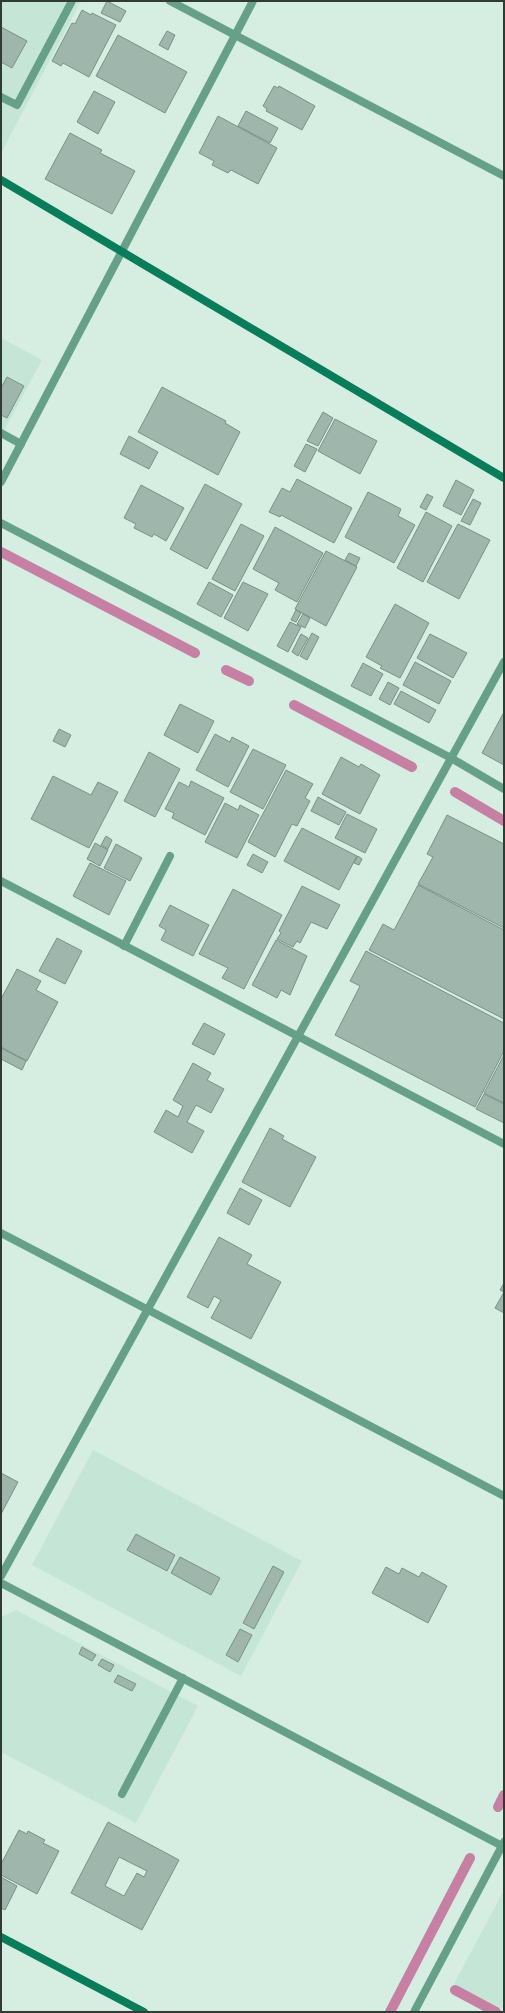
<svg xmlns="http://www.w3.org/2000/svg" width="505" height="2013" font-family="'PT Serif',serif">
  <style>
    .built { fill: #c5e5d7 }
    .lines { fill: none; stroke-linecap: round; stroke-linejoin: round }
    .stream { stroke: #c680a3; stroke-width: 10 }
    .building { fill: #9fb6ac; stroke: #7b9186; fill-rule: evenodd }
    .lane { stroke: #67a088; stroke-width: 8 }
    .street { stroke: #67a088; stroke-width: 8 }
    .secondary { stroke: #097d5b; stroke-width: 8 }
  </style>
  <rect width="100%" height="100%" fill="#d6ede2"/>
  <g class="built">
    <polygon points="1,1 81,1 1,153"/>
    <polygon points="1,338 42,360 1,436"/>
    <polygon points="93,1450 302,1561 241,1676 32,1565"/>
    <polygon points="16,1610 198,1706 136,1823 1,1752 1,1617"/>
    <polygon points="504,1890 504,2010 454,1984"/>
  </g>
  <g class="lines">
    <g class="stream">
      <polyline points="1,552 195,653"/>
      <polyline points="226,670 249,681"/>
      <polyline points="294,705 412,767"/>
      <polyline points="455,792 504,821"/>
      <polyline points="498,1807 504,1795"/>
      <polyline points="455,1990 496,2012"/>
      <polyline points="390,2012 470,1858"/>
    </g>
  </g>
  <g class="building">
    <polygon points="107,1 126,11 120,22 101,13"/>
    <polygon points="82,10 91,15 92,13 116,25 89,77 63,63 61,66 52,61 72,23 75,24"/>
    <polygon points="1,27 27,41 12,68 1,62"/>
    <polygon points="167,31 175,35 168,50 159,45"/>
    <polygon points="118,35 187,72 165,113 96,76"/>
    <polygon points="274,86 278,88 279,86 315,106 302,130 266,111 267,109 263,106"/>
    <polygon points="94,91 115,102 98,134 77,122"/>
    <polygon points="246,111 278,128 270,143 238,126"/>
    <polygon points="218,116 277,148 258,184 231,170 228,173 212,165 214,161 199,153"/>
    <polygon points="70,133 102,150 100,153 135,171 112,214 45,179"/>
    <polygon points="7,377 24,386 7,418 1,415 1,388"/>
    <polygon points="162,387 226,421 225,423 240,432 218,475 138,432"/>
    <polygon points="323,412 333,418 318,446 307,441"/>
    <polygon points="335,419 377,441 360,474 318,451"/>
    <polygon points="129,436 158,452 149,469 120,454"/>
    <polygon points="306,444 317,449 305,472 294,466"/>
    <polygon points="297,479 352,508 334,543 281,515 280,517 269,512 282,488 290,492"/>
    <polygon points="456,480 474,490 461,515 443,506"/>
    <polygon points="205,484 242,504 207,569 170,549"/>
    <polygon points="141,485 184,508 166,541 154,534 152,537 134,528 136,524 124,518"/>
    <polygon points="368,492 401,509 398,516 415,525 394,563 345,537"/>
    <polygon points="427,494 433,497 426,510 420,507"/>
    <polygon points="473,499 481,503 470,525 461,521"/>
    <polygon points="426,512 452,526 423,582 397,568"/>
    <polygon points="241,524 264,536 235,591 212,579"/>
    <polygon points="458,524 490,540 459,599 427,582"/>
    <polygon points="275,527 323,553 297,602 275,590 279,583 253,569"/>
    <polygon points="326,551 357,567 326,626 295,609"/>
    <polygon points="349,553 360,558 356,566 345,560"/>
    <polygon points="209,582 233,595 221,617 197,604"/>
    <polygon points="243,582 268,594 248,631 224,618"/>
    <polygon points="395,604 429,623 400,678 380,668 382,666 366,657"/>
    <polygon points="296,610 301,613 296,622 291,620"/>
    <polygon points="303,614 310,618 305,628 297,624"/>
    <polygon points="290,622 301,627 288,652 277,646"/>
    <polygon points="312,633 319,637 307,660 300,656"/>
    <polygon points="301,634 308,638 298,656 292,652"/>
    <polygon points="430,634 467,653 453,678 417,658"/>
    <polygon points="415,662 451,681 439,704 403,685"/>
    <polygon points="363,663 383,674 371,696 351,686"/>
    <polygon points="388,682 399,688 390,705 379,699"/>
    <polygon points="401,691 436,710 429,723 394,704"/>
    <polygon points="180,704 214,721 198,753 164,735"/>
    <polygon points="504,712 504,765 482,753"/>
    <polygon points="59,729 71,735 65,747 53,741"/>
    <polygon points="215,734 230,742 232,737 249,746 228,787 196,770"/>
    <polygon points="253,749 286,765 263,809 230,792"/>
    <polygon points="149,752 180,769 155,817 124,801"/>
    <polygon points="341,757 359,767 361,764 380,775 360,814 322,794"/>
    <polygon points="286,770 313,784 305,798 310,801 297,826 292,824 275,857 248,842"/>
    <polygon points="53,776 91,795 98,782 118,792 89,848 31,819"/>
    <polygon points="191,781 224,798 205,835 172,818 174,813 165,809 179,782 189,787"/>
    <polygon points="318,797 346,812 339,825 311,811"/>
    <polygon points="225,803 238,810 240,805 259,815 237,858 205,842"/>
    <polygon points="347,814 377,829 365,853 335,838"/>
    <polygon points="447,815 504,844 504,928 418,884 433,857 427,854"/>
    <polygon points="302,828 357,856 339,890 284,861"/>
    <polygon points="106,836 112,840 108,849 101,845"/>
    <polygon points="95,843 108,850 100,866 87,859"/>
    <polygon points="116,844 142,858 130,881 104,868"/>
    <polygon points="253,854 268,862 262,873 247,865"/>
    <polygon points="358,856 362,859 359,865 354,863"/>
    <polygon points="90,863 126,881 109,915 73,896"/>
    <polygon points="418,885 504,930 504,1019 369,950 383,924 394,930"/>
    <polygon points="302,886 340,905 327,929 311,922 300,943 297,941 293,947 277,939 281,933 279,931"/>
    <polygon points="233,889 282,915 244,989 222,978 228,968 199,954"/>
    <polygon points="170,905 209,925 193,956 161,940 166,930 159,926"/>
    <polygon points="57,938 82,951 65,984 39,971"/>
    <polygon points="276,940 307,956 290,995 281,990 277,998 252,985"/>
    <polygon points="366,951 504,1023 504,1051 475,1107 335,1035 360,986 350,981"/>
    <polygon points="17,969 41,981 36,990 58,1002 27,1061 1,1047 1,999"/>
    <polygon points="204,1023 225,1034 214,1055 192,1044"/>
    <polygon points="1,1048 26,1061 22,1070 1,1059"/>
    <polygon points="504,1055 504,1103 484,1093"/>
    <polygon points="193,1063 211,1073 207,1080 224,1089 211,1113 196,1105 187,1122 204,1131 192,1153 154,1132 166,1110 178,1117 183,1106 173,1100"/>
    <polygon points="484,1094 504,1104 504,1123 476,1109"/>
    <polygon points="270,1128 284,1136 282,1139 316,1157 290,1207 242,1182"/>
    <polygon points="240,1188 262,1200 249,1225 227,1213"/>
    <polygon points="219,1237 252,1255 247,1264 281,1282 251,1339 211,1318 221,1300 214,1296 208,1308 187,1297"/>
    <polygon points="504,1283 504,1313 495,1308 504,1292 500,1290"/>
    <polygon points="1,1473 18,1482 1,1514"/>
    <polygon points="136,1534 175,1555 167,1571 127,1550"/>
    <polygon points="180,1557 220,1578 211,1595 171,1573"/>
    <polygon points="273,1566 284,1572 254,1629 243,1623"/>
    <polygon points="386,1567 399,1574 402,1568 419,1577 422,1572 447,1586 428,1623 372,1593"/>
    <polygon points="240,1629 252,1635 238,1662 226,1655"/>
    <polygon points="82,1647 96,1655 92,1661 79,1654"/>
    <polygon points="102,1659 114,1665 110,1672 98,1665"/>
    <polygon points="118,1675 136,1684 132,1691 114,1682"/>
    <path d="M108,1822L179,1860L142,1930L71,1893ZM119,1857L147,1871L144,1877L137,1873L124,1896L105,1886Z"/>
    <polygon points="19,1830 27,1834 28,1831 45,1840 43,1843 59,1851 37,1894 1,1875 1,1864"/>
    <polygon points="1,1877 17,1886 5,1910 1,1908"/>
  </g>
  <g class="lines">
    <g class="lane">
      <polyline points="1,97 17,105 72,1"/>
      <polyline points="1,433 21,444"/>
      <polyline points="124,946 170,856"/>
      <polyline points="122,1794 183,1678"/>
    </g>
    <g class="street">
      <polyline points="170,1 504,176"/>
      <polyline points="1,482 253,1"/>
      <polyline points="1,523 451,758 504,789"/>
      <polyline points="1,881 504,1144"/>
      <polyline points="1,1233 504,1496"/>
      <polyline points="1,1576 504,662"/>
      <polyline points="1,1583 504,1847"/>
      <polyline points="414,2012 504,1842"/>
    </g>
    <g class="secondary">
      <polyline points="1,180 504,478"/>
      <polyline points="1,1937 144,2012"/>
    </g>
  </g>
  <rect width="505" height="2013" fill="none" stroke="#313b36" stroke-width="4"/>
</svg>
